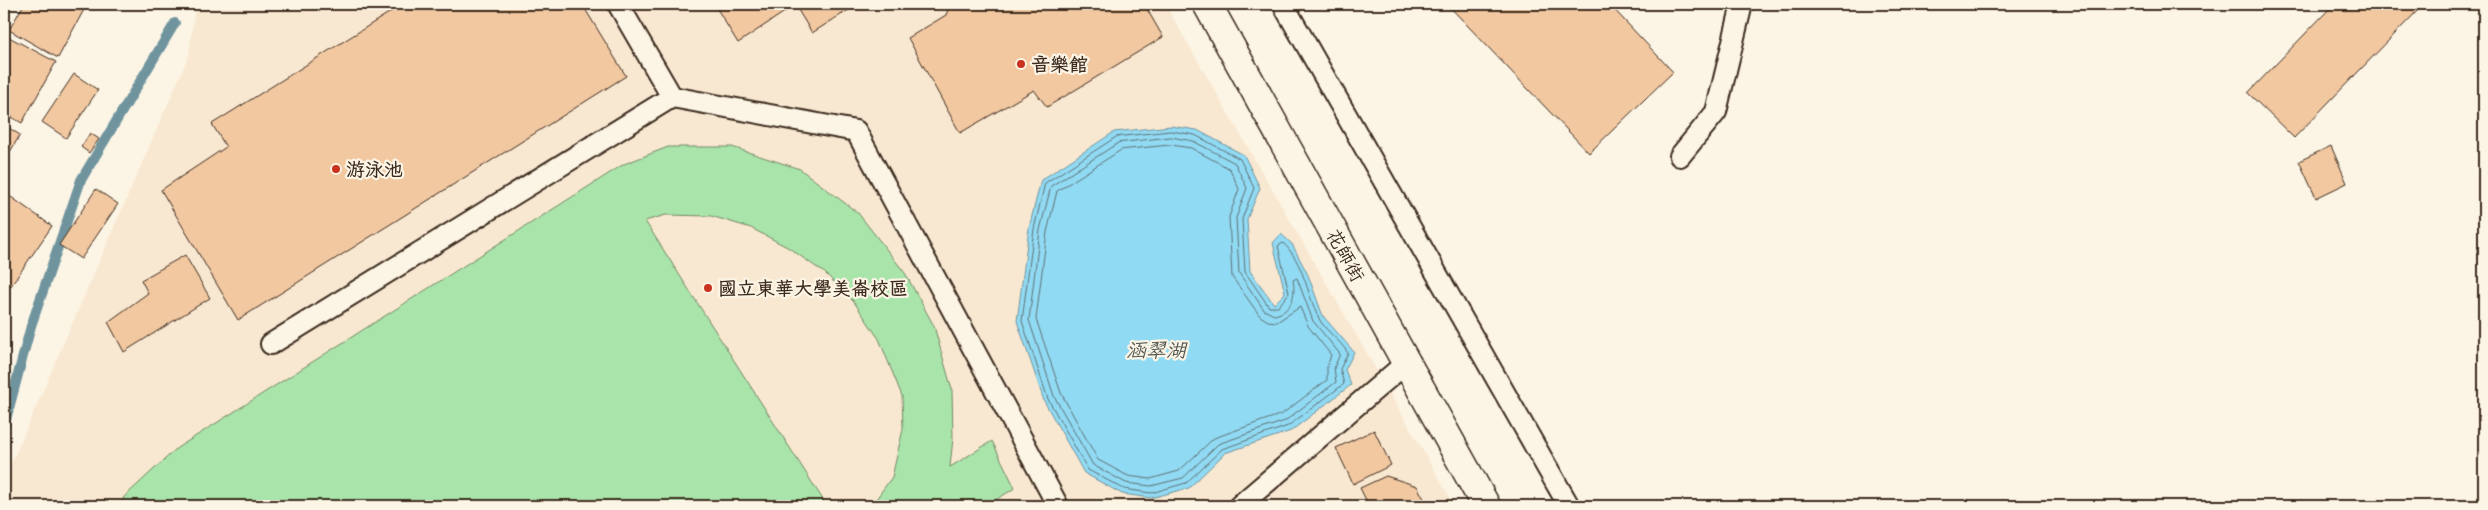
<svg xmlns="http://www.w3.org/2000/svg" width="2488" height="510" font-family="Dekko,'LXGW WenKai TC',sans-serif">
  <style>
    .built { fill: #f9e8d1 }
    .green { fill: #a9e4aa; stroke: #728764 }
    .water { fill: #91daf3; stroke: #6f949e }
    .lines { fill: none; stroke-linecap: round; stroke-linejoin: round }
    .shore { stroke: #5d7073; stroke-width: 1 }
    .stream { stroke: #6f949e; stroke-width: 10 }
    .building { fill: #f2c8a1; stroke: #3b2a1e }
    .service-casing { stroke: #3b2a1e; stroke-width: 24 }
    .tertiary-casing { stroke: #3b2a1e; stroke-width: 31 }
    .service { stroke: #fcf5e5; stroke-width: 20 }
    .tertiary { stroke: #fcf5e5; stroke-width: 28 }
    .poi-dot { fill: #c8321e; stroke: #fcf5e5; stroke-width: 2 }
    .labels { text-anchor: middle; stroke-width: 4.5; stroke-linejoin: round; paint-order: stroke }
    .poi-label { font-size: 19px; font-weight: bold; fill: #3b2a1e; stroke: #fcf5e5; text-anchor: start }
    .street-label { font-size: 19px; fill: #3b2a1e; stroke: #fcf5e5 }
    .water-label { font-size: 20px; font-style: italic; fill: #505653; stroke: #fcf5e5 }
  </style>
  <rect width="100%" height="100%" fill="#fcf5e5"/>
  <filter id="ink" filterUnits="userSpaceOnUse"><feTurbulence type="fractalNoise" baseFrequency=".02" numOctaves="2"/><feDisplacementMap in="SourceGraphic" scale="10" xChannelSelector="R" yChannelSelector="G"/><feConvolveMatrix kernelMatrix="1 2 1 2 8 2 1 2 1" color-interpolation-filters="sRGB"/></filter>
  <g filter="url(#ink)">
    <polygon class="built" points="195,4 1165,4 1455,506 4,506 4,480 189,55"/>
    <polygon class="green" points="668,147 732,147 800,169 858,213 905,273 934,326 952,390 953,438 950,467 992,441 1015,488 986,506 871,506 892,477 903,429 902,396 879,339 854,302 826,274 789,248 751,228 711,216 666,215 645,221 827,506 120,506 124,497 177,448 624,164"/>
    <polygon class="water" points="1171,126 1197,130 1244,155 1260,188 1247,219 1250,271 1274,304 1285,293 1273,243 1281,234 1292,244 1308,275 1323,316 1354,352 1345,370 1351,385 1291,431 1225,453 1189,488 1151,498 1122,494 1084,473 1044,401 1017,321 1029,228 1041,180 1114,132"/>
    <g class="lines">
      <g class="shore">
        <path d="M1171,131L1195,135L1240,159L1254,188L1242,219L1245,272L1269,307H1278L1289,293L1278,246L1283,243C1303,261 1307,293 1318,317C1325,331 1340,340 1348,353L1340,369L1344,384L1288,426L1222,449L1186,483L1151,493L1124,489L1088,470L1048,399L1022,321L1034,229L1045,183L1116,137Z"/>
        <path d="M1171,137L1193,141L1235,163L1247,188L1236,218L1239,273L1264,310L1274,315C1292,312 1296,295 1293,280L1297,278L1313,321L1340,354L1334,368L1336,382L1285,421L1218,444L1183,478L1151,486L1126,483L1093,465L1054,396L1029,320L1040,230L1051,186L1118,143Z"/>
        <polygon points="1171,145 1191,148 1230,169 1239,189 1229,217 1232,277 1260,316 1268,321 1277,322 1300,307 1308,326 1331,355 1327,367 1327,380 1282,414 1214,438 1179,471 1150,479 1128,476 1098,460 1061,393 1036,319 1047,232 1057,191 1121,150"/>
      </g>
      <polyline class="stream" points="4,427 31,326 81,180 175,23"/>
    </g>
    <g class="building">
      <polygon points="24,4 87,4 58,58 9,30"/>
      <polygon points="403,4 582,4 626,76 238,320 161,190 226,147 212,124"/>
      <polygon points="714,4 858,4 812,33 795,5 738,43"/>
      <polygon points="950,4 1144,4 1163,37 1047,107 1034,90 960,133 908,38 946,15"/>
      <polygon points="1447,4 1609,4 1673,72 1589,153"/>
      <polygon points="2334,4 2424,4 2294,138 2248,93"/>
      <polygon points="5,35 56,62 22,123 4,113"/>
      <polygon points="74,74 98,90 66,138 42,122"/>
      <polygon points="4,125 20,135 4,162"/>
      <polygon points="90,133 99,139 89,153 81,147"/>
      <polygon points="2331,146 2347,183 2316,198 2299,161"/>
      <polygon points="96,189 118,204 81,259 59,245"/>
      <polygon points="4,192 52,226 11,286 4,281"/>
      <polygon points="185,255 210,298 124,352 108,322 148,293 141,280"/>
      <polygon points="1374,430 1391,465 1353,484 1336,448"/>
      <polygon points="1386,476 1417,486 1428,506 1369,506 1360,488"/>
    </g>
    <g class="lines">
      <g class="service-casing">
        <g id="service">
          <polyline points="1283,4 1569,506"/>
          <polyline points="672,97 856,131 1058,506"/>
          <polyline points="1680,156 1716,112 1742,4"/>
          <polyline points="271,344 672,97 618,4"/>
          <polyline points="1239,506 1406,363"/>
        </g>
      </g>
      <g class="tertiary-casing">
        <polyline id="tertiary" points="1207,4 1486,506"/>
      </g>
      <use href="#service" class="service"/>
      <use href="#tertiary" class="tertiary"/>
    </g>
  </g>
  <g class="poi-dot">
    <circle cx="1021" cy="64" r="5"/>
    <circle cx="336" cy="169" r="5"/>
    <circle cx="708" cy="288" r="5"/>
  </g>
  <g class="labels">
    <g class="poi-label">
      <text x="1031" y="71">音樂館</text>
      <text x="346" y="176">游泳池</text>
      <text x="718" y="295">國立東華大學美崙校區</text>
    </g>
    <g class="street-label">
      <text transform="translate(1346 255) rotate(61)" y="7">花師街</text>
    </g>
    <g class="water-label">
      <text x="1156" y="357">涵翠湖</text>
    </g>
  </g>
  <rect width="2488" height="510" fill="none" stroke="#fcf5e5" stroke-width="20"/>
  <rect x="10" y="10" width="2468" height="490" fill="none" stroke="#3b2a1e" stroke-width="2" filter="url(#ink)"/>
</svg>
